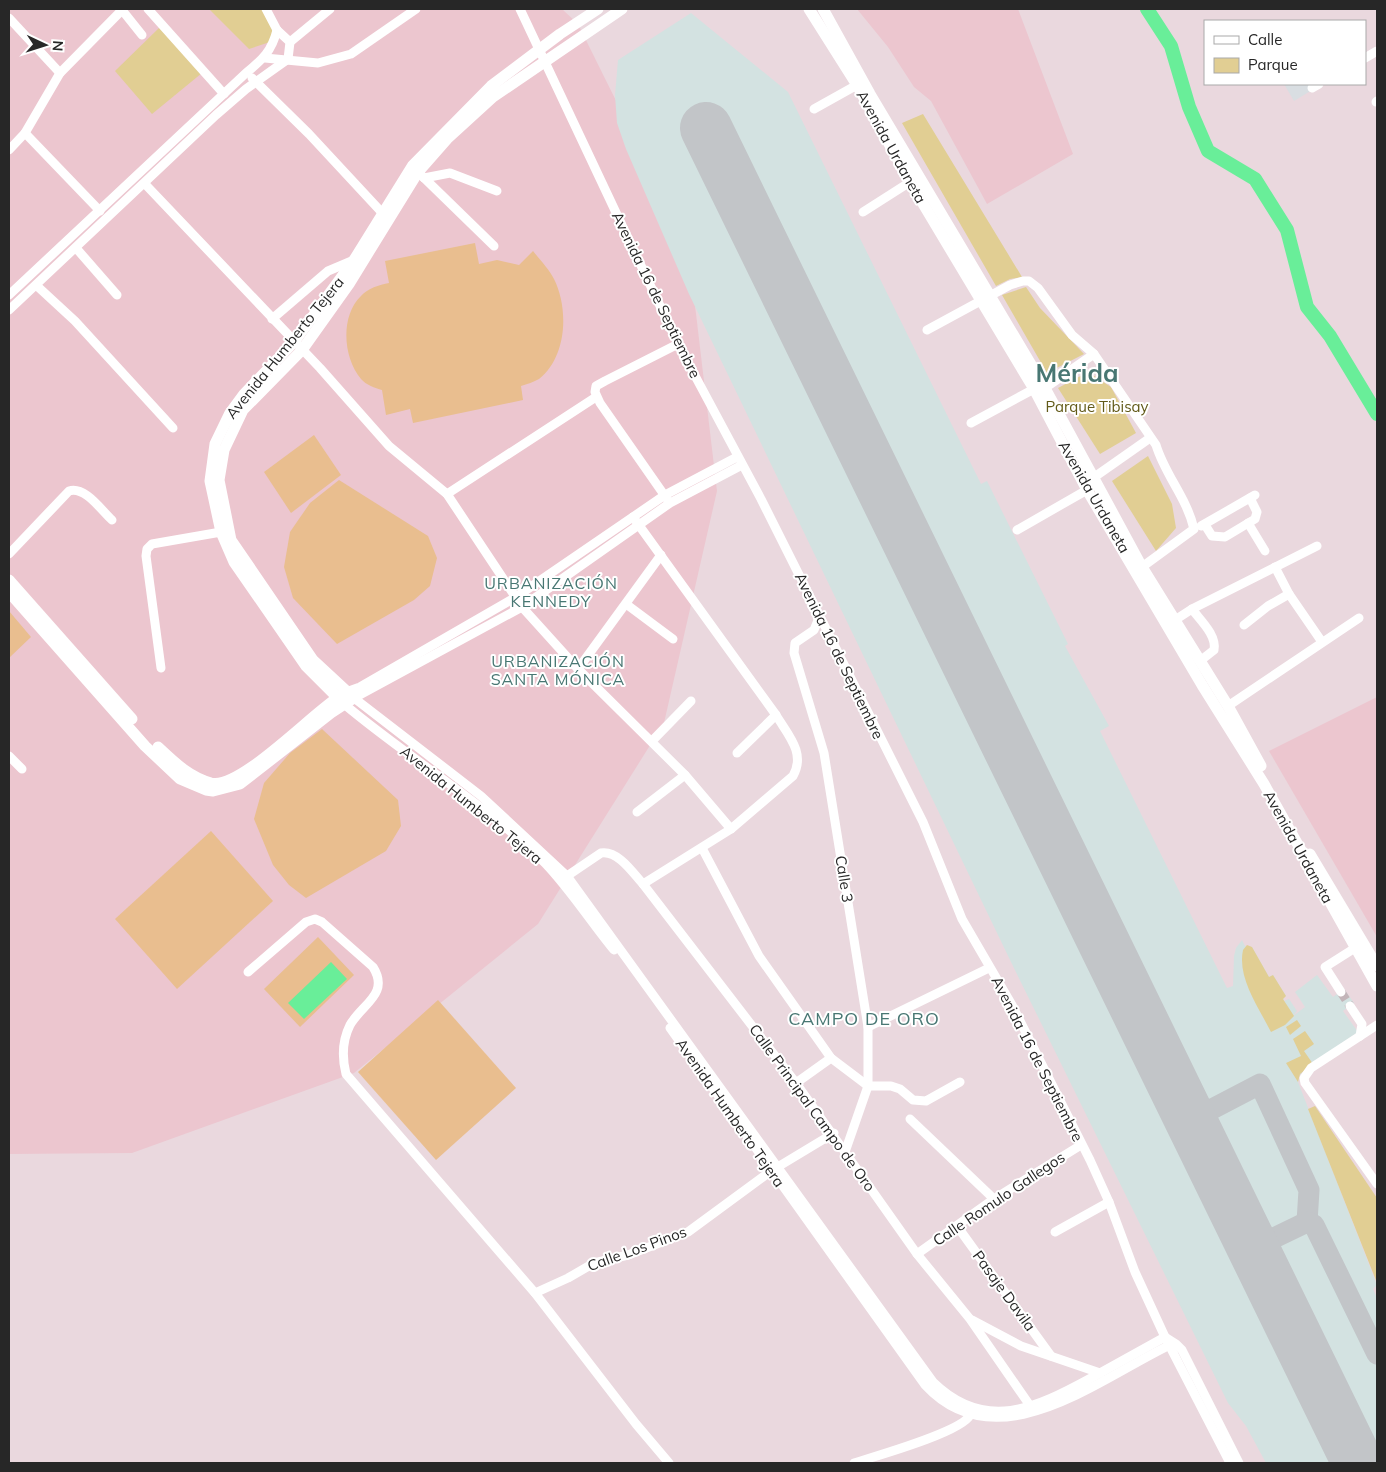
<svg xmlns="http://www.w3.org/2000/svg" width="1386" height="1472" font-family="Mulish,sans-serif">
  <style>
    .industrial { fill: #d9dee2 }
    .education { fill: #ecc6cf }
    .airport { fill: #d3e2e1 }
    .green { fill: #e1ce93 }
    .pitch { fill: #e9be8f }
    .water { fill: #69ee99 }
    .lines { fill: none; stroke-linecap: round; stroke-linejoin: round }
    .river { stroke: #69ee99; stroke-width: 14 }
    .taxiway { stroke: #c2c5c8; stroke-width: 21 }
    .runway { stroke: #c2c5c8; stroke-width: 52 }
    .minor-tunnel { stroke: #c3b5b9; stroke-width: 9; stroke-dasharray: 9 4.5; stroke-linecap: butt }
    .minor { stroke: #fff; stroke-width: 9 }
    .tertiary { stroke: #fff; stroke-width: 11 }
    .labels { text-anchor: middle; stroke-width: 4; stroke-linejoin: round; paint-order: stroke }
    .street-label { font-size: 15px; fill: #272727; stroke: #fff }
    .park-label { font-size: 15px; fill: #625a19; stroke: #fff }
    .neighbourhood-label { font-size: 16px; letter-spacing: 1px; fill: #487773; stroke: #fff }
    .quarter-label { font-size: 18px; letter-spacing: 1px; fill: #487773; stroke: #fff }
    .town-label { font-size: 25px; font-weight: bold; fill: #487773; stroke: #fff }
  </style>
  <rect width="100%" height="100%" fill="#ead8de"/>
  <polygon class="industrial" points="1284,84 1322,84 1294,101"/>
  <g class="education">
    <polygon points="9,9 562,9 578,24 688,246 717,491 664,723 538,924 354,1073 132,1153 9,1154"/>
    <polygon points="857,9 1018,9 1073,154 987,204 931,101 914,87 888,47"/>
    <polygon points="1377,697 1377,937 1269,751"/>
  </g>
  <polygon class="airport" points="691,13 788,92 981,484 987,481 1068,644 1065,646 1109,726 1100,731 1227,988 1233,986 1234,956 1236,948 1242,940 1245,946 1252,947 1269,977 1273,975 1286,996 1283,998 1284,1001 1289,999 1297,1011 1293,1016 1305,1007 1295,992 1317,975 1333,997 1344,989 1354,1003 1343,1011 1358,1032 1306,1068 1299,1076 1298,1082 1377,1285 1373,1289 1377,1298 1377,1463 1266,1463 1246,1426 1228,1403 1011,962 689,294 626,149 617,123 615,95 618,60"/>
  <g class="green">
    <polygon points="209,9 266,9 279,39 249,49"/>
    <polygon points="160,27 202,73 152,114 115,71"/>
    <polygon points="923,114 1022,277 1010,279 996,286 902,123"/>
    <polygon points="1026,287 1040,308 1084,354 1047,373 1002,295"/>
    <polygon points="1088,372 1111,387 1136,433 1100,454 1058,388"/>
    <polygon points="1148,456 1172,504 1176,528 1156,551 1112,481"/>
    <path d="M1247,945L1252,947L1269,977L1273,975L1286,996L1283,999L1294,1016L1285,1025L1271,1032C1259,1008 1237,978 1243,950Z"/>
    <polygon points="1297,1020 1301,1026 1290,1035 1286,1027"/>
    <polygon points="1305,1031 1314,1044 1304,1051 1313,1064 1300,1074 1298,1082 1286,1063 1301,1056 1293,1039"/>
    <polygon points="1315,1106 1377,1198 1377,1283 1308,1109"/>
  </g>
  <g class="pitch">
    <path d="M475,243L479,264L497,260L519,265L533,251C540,260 549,269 554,279C569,309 567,357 539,379C534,382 527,384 521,386L523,400L413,423L410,409L386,415L382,390C375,388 366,385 361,379C343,358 340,316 361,296C368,288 379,285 389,283L385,261Z"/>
    <polygon points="314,435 341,475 291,513 264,472"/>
    <polygon points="339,480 428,536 437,558 430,586 414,600 337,644 293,598 284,567 290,532 310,503"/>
    <polygon points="9,611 31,637 9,658"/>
    <polygon points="322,729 398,800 401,826 386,851 306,898 289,885 273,865 254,819 264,783 290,753"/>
    <polygon points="211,831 273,901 177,989 115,919"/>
    <polygon points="318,937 354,975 300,1027 264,989"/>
    <polygon points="438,1000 516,1088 436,1160 358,1072"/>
  </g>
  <polygon class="water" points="331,962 347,979 304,1019 288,1003"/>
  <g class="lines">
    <polyline class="river" points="1147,9 1171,46 1189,107 1208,151 1255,179 1287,230 1307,307 1330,336 1377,414"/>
    <g class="taxiway">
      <polyline points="1191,1120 1260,1084 1309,1190 1307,1222"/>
      <polyline points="1253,1248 1307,1222 1314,1225 1377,1354"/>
    </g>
    <polyline class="runway" points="706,128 1358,1463"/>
    <polyline class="minor-tunnel" points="1341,992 1350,1006"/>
    <g class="minor">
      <polyline points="148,9 224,94"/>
      <polyline points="266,9 277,30"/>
      <polyline points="520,9 678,344 761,499 923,822 962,919 1012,1005 1090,1160 1109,1202 1135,1272 1165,1337 1230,1463"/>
      <polyline points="122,10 142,35"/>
      <polyline points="9,18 60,73"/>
      <polyline points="290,42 330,9"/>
      <polyline points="265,58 318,63 351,54 416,9"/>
      <polyline points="1365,58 1377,51"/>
      <polyline points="252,78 309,134 387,218"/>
      <polyline points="1312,88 1319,84"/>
      <polyline points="1376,102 1377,101"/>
      <polyline points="814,109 857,85"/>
      <polyline points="25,133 100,211"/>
      <polyline points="9,150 25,133 60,73 123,9"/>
      <polyline points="418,172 494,246"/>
      <polyline points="424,178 450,173 497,191"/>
      <polyline points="145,184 320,368 389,446 447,494 522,607 578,669 685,775 731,829"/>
      <polyline points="863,212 910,182"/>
      <polyline points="76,248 117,295"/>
      <polyline points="36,285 75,321 173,428"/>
      <path d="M9,295L246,73C262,60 272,51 277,30"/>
      <polyline points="9,310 216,115 246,89 288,59 290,42 277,30"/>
      <polyline points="272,319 328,271 354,260"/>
      <path d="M927,330L1010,285L1023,281H1029L1038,288L1072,335L1094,354L1156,445C1165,475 1187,498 1194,529L1142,567"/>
      <polyline points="1045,388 1094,354"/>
      <polyline points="971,423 1034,389"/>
      <path d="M742,465L670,503L522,607L354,698L481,796L567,876L933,1382C985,1433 1036,1408 1091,1378C1116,1364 1140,1351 1165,1337"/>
      <polyline points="1093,478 1150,438"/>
      <polyline points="447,494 596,397"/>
      <polyline points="667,499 600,403 595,392 596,386 605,381 678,344"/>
      <path d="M633,517L776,715C788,735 806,753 793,776L731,829L643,884"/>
      <polyline points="1248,523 1265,551"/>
      <polyline points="1205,525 1212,536 1225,537 1255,519 1257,512 1250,498"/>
      <polyline points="1201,526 1255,495"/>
      <polyline points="1017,530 1087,490"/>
      <path d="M9,554L69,491C85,486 101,510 112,520"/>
      <polyline points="1275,567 1289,594 1322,642"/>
      <polyline points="626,604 673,639"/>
      <path d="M1192,609C1200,620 1217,635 1214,650L1200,661"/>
      <polyline points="819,618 814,630 795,643 794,653 824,753 868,1027 868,1086 845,1152"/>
      <polyline points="1175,620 1192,609 1317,546"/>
      <polyline points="1244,625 1268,606 1289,594"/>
      <polyline points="161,668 146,556 147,549 152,544 221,532"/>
      <polyline points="578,669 661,555"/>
      <polyline points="346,692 360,687 516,597 665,495 737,457"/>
      <path d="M344,704C409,759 485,803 545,863C570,889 591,922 614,950"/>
      <polyline points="1228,706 1359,618"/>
      <polyline points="652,741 691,701"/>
      <polyline points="737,753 776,715"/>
      <polyline points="9,756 22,769"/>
      <polyline points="637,812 685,775"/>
      <polyline points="702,848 759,956 831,1058 868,1086 891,1086 900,1089 913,1100 926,1101 960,1082"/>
      <path d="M567,876L601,853C618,850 633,873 643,884L796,1083L917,1254L970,1319L1033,1410"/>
      <path d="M248,972L306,922L315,919L322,922L373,967C390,994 362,1004 350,1025C342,1041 342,1058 346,1074L535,1293L636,1424L669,1463"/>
      <polyline points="1341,992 1325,967 1355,948"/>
      <polyline points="1350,1006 1362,1024 1360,1036"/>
      <polyline points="1377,1025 1311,1068 1304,1078 1305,1083 1377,1184"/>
      <polyline points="868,1027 989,968"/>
      <path d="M670,1028L925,1385C997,1463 1097,1380 1170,1345"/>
      <polyline points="796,1083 831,1058"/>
      <polyline points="910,1119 994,1199"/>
      <polyline points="957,1226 1051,1356"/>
      <polyline points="1055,1232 1109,1202"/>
      <polyline points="917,1254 994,1199 1081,1145"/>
      <polyline points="535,1293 568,1278 594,1263 628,1255 688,1232 771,1171 834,1133"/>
      <polyline points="972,1320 1021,1346 1100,1373"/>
      <polyline points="1165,1337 1176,1344 1182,1350 1239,1463"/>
      <path d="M854,1463C876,1456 962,1432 970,1415"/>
    </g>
    <g class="tertiary">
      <polyline points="809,9 857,85 910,182 1034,389 1087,490 1202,685 1264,784 1377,986"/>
      <polyline points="823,9 870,94 1045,388 1142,567 1228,706 1261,766"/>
      <polyline points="9,580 132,719"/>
      <polyline points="9,592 145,746 180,779 206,790 213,791 240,784 331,713 354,698 313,660 231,540 219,480 224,450 243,410 302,350 349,284 418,172 447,139 493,97 622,9"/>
      <polyline points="344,704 306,666 234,562 221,532 210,481 215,444 230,413 244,394 294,342 354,260 413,165 491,86 560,34 598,9"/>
      <path d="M158,747C174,762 189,777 211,783C241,790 315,710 343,694"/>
      <polyline points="1310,854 1377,966"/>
    </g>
  </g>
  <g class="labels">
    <g class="street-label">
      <text transform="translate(891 147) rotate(61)" y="5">Avenida Urdaneta</text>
      <text transform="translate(656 295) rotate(64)" y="5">Avenida 16 de Septiembre</text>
      <text transform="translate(285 348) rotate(-51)" y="5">Avenida Humberto Tejera</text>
      <text transform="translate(1094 497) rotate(60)" y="5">Avenida Urdaneta</text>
      <text transform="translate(839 656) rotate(64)" y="5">Avenida 16 de Septiembre</text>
      <text transform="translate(471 805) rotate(39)" y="5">Avenida Humberto Tejera</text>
      <text transform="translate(1298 847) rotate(61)" y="5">Avenida Urdaneta</text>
      <text transform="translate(844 879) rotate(81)" y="5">Calle 3</text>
      <text transform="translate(1037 1059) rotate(63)" y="5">Avenida 16 de Septiembre</text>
      <text transform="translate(812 1108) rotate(54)" y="5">Calle Principal Campo de Oro</text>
      <text transform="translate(730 1113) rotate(55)" y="5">Avenida Humberto Tejera</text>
      <text transform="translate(999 1199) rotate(-34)" y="5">Calle Romulo Gallegos</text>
      <text transform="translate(637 1249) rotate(-20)" y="5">Calle Los Pinos</text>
      <text transform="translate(1004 1291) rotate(54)" y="5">Pasaje Davila</text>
    </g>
    <g class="park-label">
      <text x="1097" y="412">Parque Tibisay</text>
    </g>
    <g class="neighbourhood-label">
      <text x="551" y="589">URBANIZACIÓN<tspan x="551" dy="18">KENNEDY</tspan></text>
      <text x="558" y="667">URBANIZACIÓN<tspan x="558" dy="18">SANTA MÓNICA</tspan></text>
    </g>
    <g class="quarter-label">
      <text x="864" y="1025">CAMPO DE ORO</text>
    </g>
    <g class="town-label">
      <text x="1077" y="382">Mérida</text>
    </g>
  </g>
  <rect width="1386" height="1472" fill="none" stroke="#272727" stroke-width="20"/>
  <rect x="1204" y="20" width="162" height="65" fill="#ffffff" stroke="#a9a9a9"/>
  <rect x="1214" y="36" width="25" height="8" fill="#ffffff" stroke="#a9a9a9"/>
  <text x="1248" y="45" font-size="15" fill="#272727">Calle</text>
  <rect x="1214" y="58" width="25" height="15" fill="#e1ce93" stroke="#a9a9a9"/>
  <text x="1248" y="70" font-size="15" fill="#272727">Parque</text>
  <g transform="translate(45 45) rotate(94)" stroke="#ffffff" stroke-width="4" paint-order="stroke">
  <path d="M0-4L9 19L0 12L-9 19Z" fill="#272727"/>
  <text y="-8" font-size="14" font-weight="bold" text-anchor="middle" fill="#272727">N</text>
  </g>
</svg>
